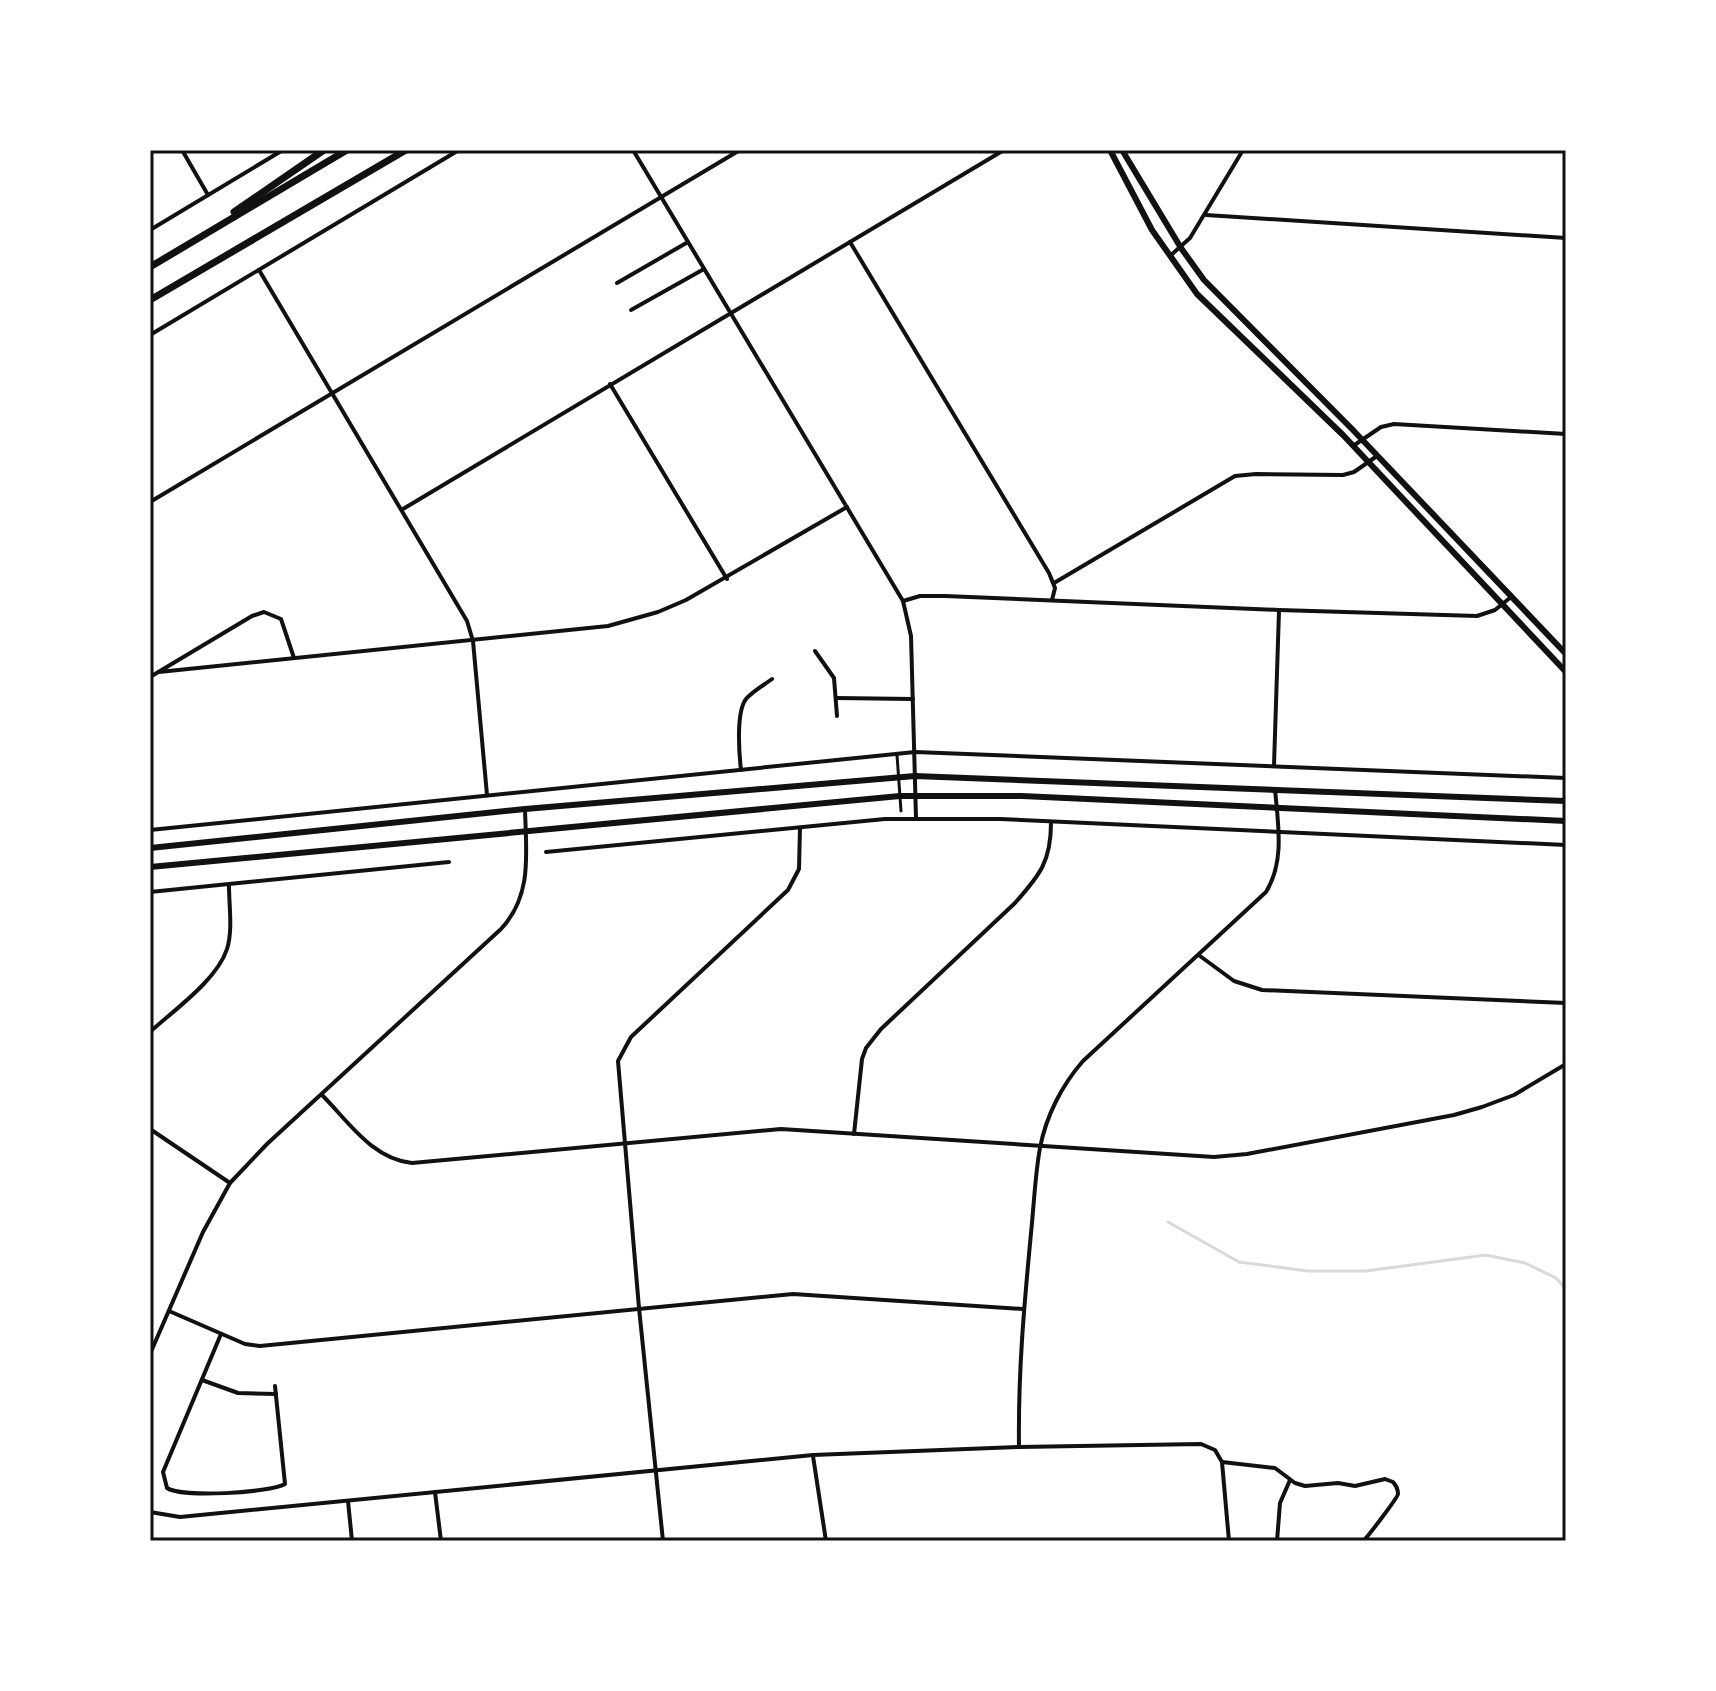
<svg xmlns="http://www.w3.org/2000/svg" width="1716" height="1691" font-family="Manrope,sans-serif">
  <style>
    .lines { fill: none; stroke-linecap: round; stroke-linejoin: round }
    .stream { stroke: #d9d9d9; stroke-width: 3 }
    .pedestrian { stroke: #111; stroke-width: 3 }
    .minor { stroke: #111; stroke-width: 4 }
    .primary { stroke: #111; stroke-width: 6 }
    .motorway { stroke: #111; stroke-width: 7 }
    .neatline { fill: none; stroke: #111; stroke-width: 3 }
  </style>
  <rect width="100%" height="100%" fill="#fff"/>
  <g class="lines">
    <polyline class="stream" points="1168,1222 1239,1262 1308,1271 1366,1271 1486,1255 1525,1263 1556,1278 1566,1289"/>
    <polyline class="pedestrian" points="897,755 901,811"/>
    <g class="minor">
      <polyline points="182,150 208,195"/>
      <polyline points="633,150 903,601 911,636 916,818"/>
      <polyline points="1206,215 1566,238"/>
      <polyline points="150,230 283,150"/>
      <polyline points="850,242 1049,573 1055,588 1052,600"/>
      <polyline points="1170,256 1190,238 1243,150"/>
      <polyline points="259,270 467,621 473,641 487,795"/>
      <polyline points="617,283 688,242"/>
      <polyline points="631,310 704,269"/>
      <polyline points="150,335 459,150"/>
      <polyline points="610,384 727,579"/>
      <polyline points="1353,446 1381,427 1394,424 1566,434"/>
      <polyline points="150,502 740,150"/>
      <polyline points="403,509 1004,150"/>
      <polyline points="1054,583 1235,476 1256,474 1343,475 1354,472 1377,456"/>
      <polyline points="903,601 920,596 945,596 1279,610 1477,616 1495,610 1511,597"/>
      <polyline points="815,651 834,678 837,716"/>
      <polyline points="159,672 608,626 658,612 686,600 847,507"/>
      <polyline points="150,677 252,616 264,612 281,619 294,658"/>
      <polyline points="836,698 913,699"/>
      <polyline points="1274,765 1279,611"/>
      <path d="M741,770C739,753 736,712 746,699C753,691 764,685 772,679"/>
      <polyline points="150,830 915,752 1566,778"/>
      <polyline points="546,852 885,819 1000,819 1566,845"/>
      <polyline points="150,892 449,862"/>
      <polyline points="1200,956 1234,981 1262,990 1566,1003"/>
      <path d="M150,1032C174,1010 217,980 227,949C233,930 229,906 229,886"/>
      <path d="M322,1095C348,1121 372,1159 412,1163L781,1129L1214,1157L1247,1154L1454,1115L1482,1107L1514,1095L1566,1064"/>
      <polyline points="150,1129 230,1183"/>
      <path d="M854,1134L862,1059L866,1048L881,1029L1015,903C1040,875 1051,861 1051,823"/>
      <polyline points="169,1311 245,1344 260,1346 793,1294 1023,1309"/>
      <path d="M221,1334L163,1472L167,1488C182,1498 269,1493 285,1484L275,1386"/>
      <path d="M150,1354L203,1232L230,1183L267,1144L501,929C533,895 526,852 525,809"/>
      <polyline points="202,1380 238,1393 276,1394"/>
      <path d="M1019,1447C1018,1373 1024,1307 1031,1233C1034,1205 1035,1175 1040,1148C1046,1116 1062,1085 1083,1061L1266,892C1285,861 1278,824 1275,789"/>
      <polyline points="813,1456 826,1541"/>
      <path d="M1222,1462L1275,1468L1295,1483L1305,1486L1338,1483L1355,1486L1385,1479L1393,1482C1396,1486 1398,1488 1398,1494C1398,1497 1367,1538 1363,1541"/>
      <polyline points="435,1492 441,1541"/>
      <polyline points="348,1501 352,1541"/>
      <polyline points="150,1512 180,1517 813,1455 1019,1447 1201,1444 1215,1450 1222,1462 1229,1541"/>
      <polyline points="663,1541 639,1308 618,1061 631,1037 788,890 799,869 800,828"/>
      <polyline points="1277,1541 1280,1503 1290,1480"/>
    </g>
    <g class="primary">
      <polyline points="1110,150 1152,230 1197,294 1343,435 1566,672"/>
      <polyline points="1122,150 1181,248 1204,280 1352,429 1566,654"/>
      <polyline points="150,848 525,809 915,776 1566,801"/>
      <polyline points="150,867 900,796 1022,796 1566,821"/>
    </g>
    <g class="motorway">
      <polyline points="234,212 324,150"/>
      <polyline points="150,267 347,150"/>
      <polyline points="150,300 406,150"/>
    </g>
  </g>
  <rect width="1716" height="1691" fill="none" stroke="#ffffff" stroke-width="304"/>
  <rect x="152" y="152" width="1412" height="1387" class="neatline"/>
</svg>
